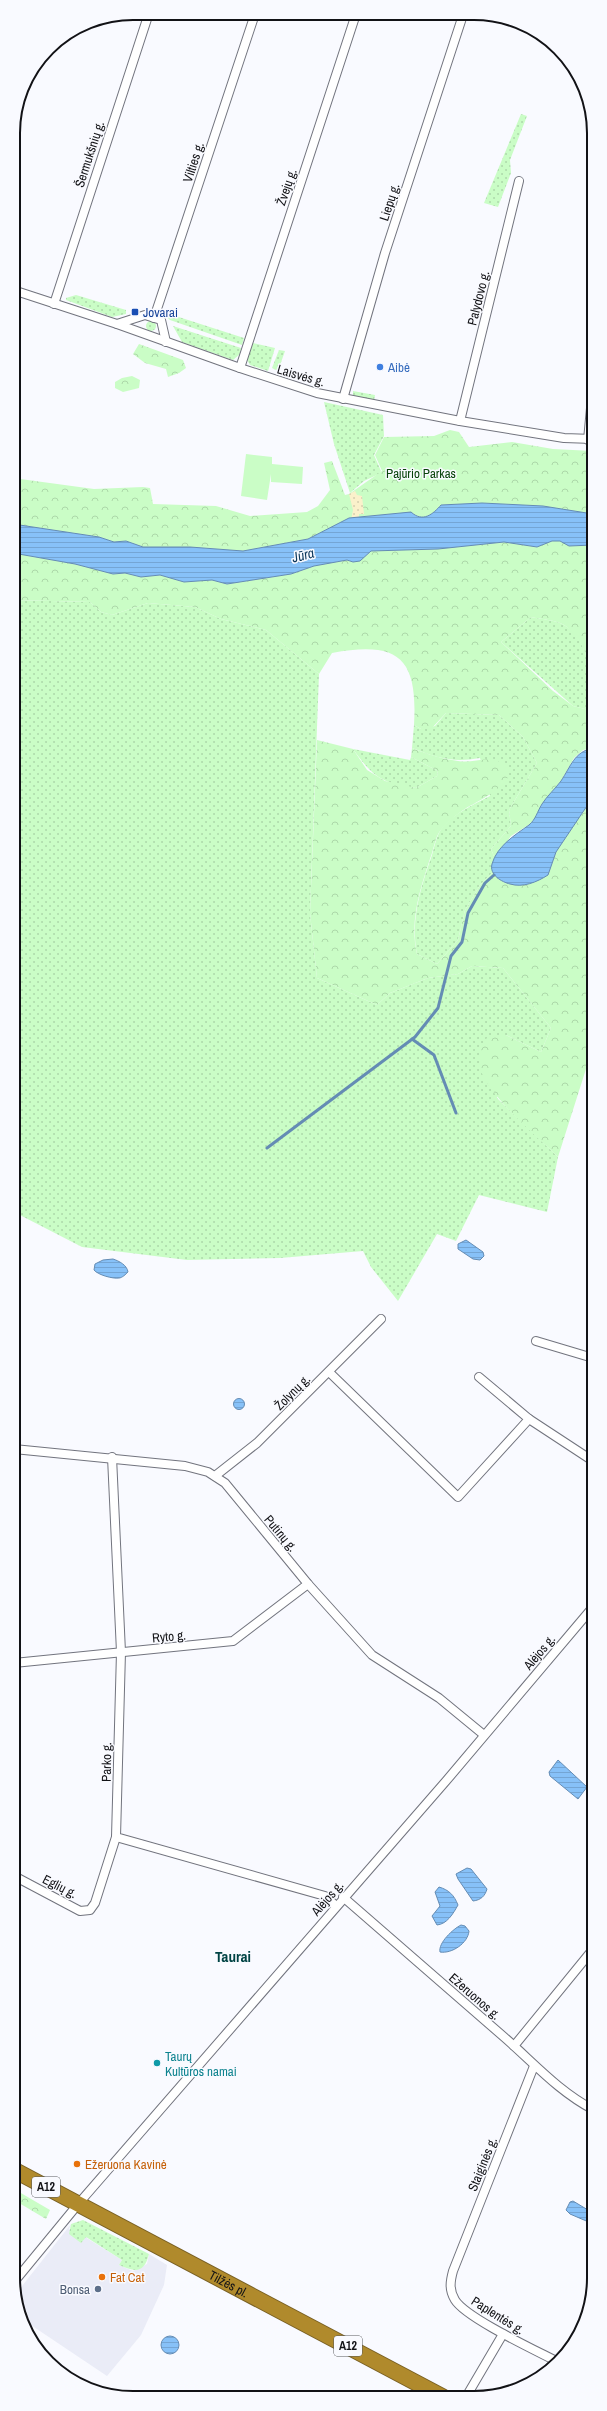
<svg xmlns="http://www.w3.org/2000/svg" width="607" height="2411" font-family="'Archivo Narrow',sans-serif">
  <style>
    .built { fill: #eaecf7 }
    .grass { fill: url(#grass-dots) }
    .forest { fill: url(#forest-crowns) }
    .sand { fill: url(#sand-dots) }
    .pitch { fill: #cafdc6 }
    .water { fill: url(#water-rules); stroke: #648cb4 }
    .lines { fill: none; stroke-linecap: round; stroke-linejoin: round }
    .stream { stroke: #648cb4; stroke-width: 3 }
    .street-casing { stroke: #72747e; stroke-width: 10 }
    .highway-casing { stroke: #796024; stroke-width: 17 }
    .street { stroke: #fff; stroke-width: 8 }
    .highway { stroke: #b08a2c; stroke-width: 15 }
    .transit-dot { fill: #1a4fb4; stroke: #f9faff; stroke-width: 1.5 }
    .shop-dot { fill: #3f7fe0; stroke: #f9faff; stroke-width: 1.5 }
    .culture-dot { fill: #0f9aa8; stroke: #f9faff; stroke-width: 1.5 }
    .food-dot { fill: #e8710a; stroke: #f9faff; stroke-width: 1.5 }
    .service-dot { fill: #5c6f8a; stroke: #f9faff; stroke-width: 1.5 }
    .labels { text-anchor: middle; stroke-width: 3; stroke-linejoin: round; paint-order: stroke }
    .shield { fill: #f9faff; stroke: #57585c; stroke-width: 1 }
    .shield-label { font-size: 12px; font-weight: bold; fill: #121216 }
    .street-label { font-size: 13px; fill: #121216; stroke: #f9faff }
    .transit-label { font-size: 13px; fill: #164399; stroke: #f9faff; text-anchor: start }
    .shop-label { font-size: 13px; fill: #366cbe; stroke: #f9faff; text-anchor: start }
    .park-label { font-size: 13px; fill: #08430a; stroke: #f9faff }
    .culture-label { font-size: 13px; fill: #0d838f; stroke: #f9faff; text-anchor: start }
    .food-label { font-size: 13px; fill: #c56008; stroke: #f9faff; text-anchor: start }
    .service-label { font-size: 13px; fill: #4e5e75; stroke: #f9faff; text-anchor: end }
    .water-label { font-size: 14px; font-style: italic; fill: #0b365a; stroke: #f9faff }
    .quarter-label { font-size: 15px; font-weight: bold; fill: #004344; stroke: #f9faff }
    .rim { fill: none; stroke: #121216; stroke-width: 2 }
  </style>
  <defs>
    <pattern id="grass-dots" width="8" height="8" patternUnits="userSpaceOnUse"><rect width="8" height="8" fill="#cafdc6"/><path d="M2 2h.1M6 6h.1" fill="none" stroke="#acd8a9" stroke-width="1.8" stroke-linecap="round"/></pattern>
    <pattern id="forest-crowns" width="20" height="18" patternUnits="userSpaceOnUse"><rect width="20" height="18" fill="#cafdc6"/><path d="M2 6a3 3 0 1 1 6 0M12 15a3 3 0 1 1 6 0" fill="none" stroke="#acd8a9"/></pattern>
    <pattern id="sand-dots" width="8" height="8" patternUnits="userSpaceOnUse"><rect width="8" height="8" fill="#fbf1cb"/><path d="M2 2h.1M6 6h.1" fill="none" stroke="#d6ceae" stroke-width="1.8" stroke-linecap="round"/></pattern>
    <pattern id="water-rules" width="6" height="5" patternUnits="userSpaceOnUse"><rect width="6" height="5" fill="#87c1f8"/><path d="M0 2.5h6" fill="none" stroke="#74a5d4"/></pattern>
  </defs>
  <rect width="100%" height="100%" fill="#f9faff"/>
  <polygon class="built" points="71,2224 69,2229 81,2243 85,2237 122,2260 119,2265 133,2271 147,2264 149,2254 167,2265 164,2285 141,2335 107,2376 22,2319 15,2295"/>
  <g class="grass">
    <polygon points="521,114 527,116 510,160 511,173 498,207 484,203"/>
    <polygon points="76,295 126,310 126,314 112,317 66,300 66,298"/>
    <polygon points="160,311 244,338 242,345 170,320"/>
    <circle cx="151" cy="326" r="5"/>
    <polygon points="173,326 241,348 240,354 233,360 182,342"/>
    <polygon points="253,343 275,348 268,371 250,365 247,360"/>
    <polygon points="279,350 285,351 278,371 272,368"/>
    <polygon points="353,391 375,395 374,401 353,396"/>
    <polygon points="324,402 383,415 384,436 374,455 381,471 379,474 364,481 350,493 334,444"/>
    <polygon points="13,600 90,602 101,612 112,615 148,603 195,607 221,619 266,630 319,674 310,913 317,978 377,1005 390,993 428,978 458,974 472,966 503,968 551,1028 541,1052 506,1035 497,1098 558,1157 547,1212 479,1195 456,1241 437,1234 398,1301 371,1267 363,1251 280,1258 187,1260 82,1247 14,1212"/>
    <path d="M531,617C540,619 556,620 564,625C582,635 590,660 589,679L593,682V711L573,706L501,642Z"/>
    <path d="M446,713L499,715L523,737L537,763L509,810L511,826L491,849L495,859L492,865L493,872L480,885L465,910L458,940L437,964L417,954C410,920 421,886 432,855C434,848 436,838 440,831C449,816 474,804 490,796L480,758C453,763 437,758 412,748L414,725L421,729L435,726Z"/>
    <path d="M353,749L410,760L411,757L438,771L437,776L416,788C382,784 372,776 353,749Z"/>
    <path d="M83,2220L149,2254C144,2274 135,2272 119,2265L122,2260L86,2237L81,2243L69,2234L71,2224Z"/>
  </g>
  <g class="forest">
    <polygon points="139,344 183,360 186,368 179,373 168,377 166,369 145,363 133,354"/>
    <polygon points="132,376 140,380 139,388 123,392 115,388 115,382 122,378"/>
    <path d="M450,430L459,432L469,447L512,442L553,449L593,451V514L542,506L482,503L441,505C433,514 423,523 411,512L349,518L308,539L243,551L190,547H143L126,541L114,542L99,537L13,524V478L94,489L143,487L150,488L153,504L216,506L250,516L307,512L318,506L330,490L324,463L332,461L345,495L349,494L382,471L375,455L384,437L434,436Z"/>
    <path d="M552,541H560L569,546L593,545V682L587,674C592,658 578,634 564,625C556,620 540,619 531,617L501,642L553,691L573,706L593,711V748L583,750L574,758L561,781L541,805L539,813L530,824L511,836L495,859L491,849L511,826L509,810L537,763L523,737L499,715L446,713L431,729H421L414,725C418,657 398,641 332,653L319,674L266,630L221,619L195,607L148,603L112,615L101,612L90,602L13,600V553L75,564L113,574L125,573L141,577L160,575L184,582L212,580L227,584L291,574L314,566L347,560L353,562L367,555L371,551L438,549L504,542L537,547Z"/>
    <path d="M317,740L353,749L367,770L385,781L416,788L437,776L438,771L411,757L412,748C427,754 442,759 458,761C474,764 487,754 502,763C528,779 474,803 465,809C457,814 446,823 440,831C436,836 434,847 432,853C421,886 409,920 417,954L437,964L458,940L465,910L480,885L493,872L505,883L548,875L556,852L593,797V1047L558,1157C538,1137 487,1095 480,1068C477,1057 483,1045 488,1036L506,1035L541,1052L551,1028L503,968L472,966L458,974L428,978L390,993L377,1005L317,978L310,913Z"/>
    <polygon points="14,2189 50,2210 46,2219 14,2200"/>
  </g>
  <polygon class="sand" points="355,491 357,495 362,496 364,514 359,514 359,518 356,518 354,525 350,525 353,510 349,494"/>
  <polygon class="pitch" points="246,454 272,457 272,464 303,467 302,484 271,482 271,474 267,500 241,496"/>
  <g class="water">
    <path d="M482,503L543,506L593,514V545L569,546L560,541H552L537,547L504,542L438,549L371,551L360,561L353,562L347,560L314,566L291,574L227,584L212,580L184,582L160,575L141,577L125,573L113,574L75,564L13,553V524L99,537L114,542L126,541L143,547H190L243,551L308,539L349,518L411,512C423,523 433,514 441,505Z"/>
    <path d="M593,748V797L556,852L548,875C537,882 523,888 510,884C502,882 489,875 492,864C497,846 515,835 529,825C536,819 537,812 542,804C547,796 555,789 561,781C571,766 574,752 593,748Z"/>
    <polygon points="466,1240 483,1252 484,1256 480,1260 473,1259 458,1249 458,1244"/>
    <path d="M113,1259C119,1261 127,1265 128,1272C126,1274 122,1278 119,1278C113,1279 98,1275 94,1270L95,1264L103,1260Z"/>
    <circle cx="239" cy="1404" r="5.5"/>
    <polygon points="558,1760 587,1787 578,1799 550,1776 549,1772"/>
    <path d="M467,1868L471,1869L487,1889C485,1896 481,1900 473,1901L458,1879L456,1874Z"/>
    <path d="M439,1887C449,1890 454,1895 458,1905C453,1914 447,1924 437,1925L432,1916L440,1906L435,1892Z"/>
    <path d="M461,1925L465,1926L469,1931C468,1943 452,1954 440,1952C438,1943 453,1929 461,1925Z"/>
    <polygon points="573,2201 593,2213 591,2223 570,2214 566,2210 570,2202"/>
    <circle cx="170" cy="2345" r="9"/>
  </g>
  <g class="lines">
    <g class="stream">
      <polyline points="412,1039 434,1055 456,1113"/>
      <polyline points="267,1148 415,1037 438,1008 451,956 462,942 468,913 485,883 494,875"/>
    </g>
    <g class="street-casing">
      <g id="street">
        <polyline points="13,290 117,324 240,368 317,393 460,421 564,438 593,439"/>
        <polyline points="54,304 149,13"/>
        <polyline points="154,318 255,14"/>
        <polyline points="117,324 145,315 161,320 166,342"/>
        <polyline points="240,368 356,14"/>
        <polyline points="343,399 385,253 463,15"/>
        <polyline points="460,421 519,181"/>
        <polyline points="588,440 593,387"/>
        <polyline points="536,1341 593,1358"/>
        <polyline points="329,1372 458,1497 529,1419"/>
        <polyline points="479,1377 529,1419 593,1461"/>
        <polyline points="14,1449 185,1466 208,1472 225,1483 308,1584 372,1655 439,1698 484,1735"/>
        <polyline points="112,1457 121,1652 116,1837 325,1896 336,1906"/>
        <polyline points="215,1476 257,1443 381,1319"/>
        <polyline points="14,1663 233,1641 308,1584"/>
        <polyline points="14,1876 80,1911 90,1910 95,1903 116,1837"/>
        <path d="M343,1897C397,1944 451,1991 504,2037C534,2063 558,2091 594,2110"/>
        <polyline points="514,2046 594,1948"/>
        <path d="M534,2066L453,2271C450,2282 449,2290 455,2300C466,2318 537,2351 558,2362"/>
        <polyline points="14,2282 79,2203 446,1781 593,1607"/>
        <polyline points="466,2397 503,2334"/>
      </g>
    </g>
    <g class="highway-casing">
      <g id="highway">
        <path id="s1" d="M14,2170L443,2397"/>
      </g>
    </g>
    <use href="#street" class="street"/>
    <use href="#highway" class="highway"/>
  </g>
  <rect class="transit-dot" x="131" y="308" width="8" height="8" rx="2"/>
  <circle class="shop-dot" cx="380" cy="367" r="4"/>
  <circle class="culture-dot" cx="157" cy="2063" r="4"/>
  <g class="food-dot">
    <circle cx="77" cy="2164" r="4"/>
    <circle cx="102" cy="2277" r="4"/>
  </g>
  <circle class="service-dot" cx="98" cy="2289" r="4"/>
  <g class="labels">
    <g class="shield">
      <rect x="32" y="2177" width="28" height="20" rx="3"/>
      <rect x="334" y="2336" width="28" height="20" rx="3"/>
    </g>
    <g class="shield-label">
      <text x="46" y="2191">A12</text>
      <text x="348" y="2350">A12</text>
    </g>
    <g class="street-label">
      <text transform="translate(89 154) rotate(-72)" y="5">Šermukšnių g.</text>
      <text transform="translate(193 162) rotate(-72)" y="5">Vilties g.</text>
      <text transform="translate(286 187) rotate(-71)" y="5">Žvejų g.</text>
      <text transform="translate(389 202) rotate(-72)" y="5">Liepų g.</text>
      <text transform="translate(478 298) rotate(-76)" y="5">Palydovo g.</text>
      <text transform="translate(301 375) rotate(16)" y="5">Laisvės g.</text>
      <text transform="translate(292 1392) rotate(-45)" y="5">Žolynų g.</text>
      <text transform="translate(281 1533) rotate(50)" y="5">Putinų g.</text>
      <text transform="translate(169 1636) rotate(-5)" y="5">Ryto g.</text>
      <text transform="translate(539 1652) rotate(-50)" y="5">Alėjos g.</text>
      <text transform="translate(106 1762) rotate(-89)" y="5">Parko g.</text>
      <text transform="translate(60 1886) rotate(27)" y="5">Eglių g.</text>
      <text transform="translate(327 1898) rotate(-49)" y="5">Alėjos g.</text>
      <text transform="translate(475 1996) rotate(41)" y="5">Ežeruonos g.</text>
      <text transform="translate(482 2164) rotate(-68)" y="5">Staiginės g.</text>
      <text dy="5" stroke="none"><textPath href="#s1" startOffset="243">Tilžės pl.</textPath></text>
      <text transform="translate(498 2315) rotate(32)" y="5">Paplentės g.</text>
    </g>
    <g class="transit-label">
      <text x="143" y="317">Jovarai</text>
    </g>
    <g class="shop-label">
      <text x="388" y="372">Aibė</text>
    </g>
    <g class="park-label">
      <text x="421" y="478">Pajūrio Parkas</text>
    </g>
    <g class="culture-label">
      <text x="165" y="2061">Taurų<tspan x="165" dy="15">Kultūros namai</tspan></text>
    </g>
    <g class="food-label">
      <text x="85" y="2169">Ežeruona Kavinė</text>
      <text x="110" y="2282">Fat Cat</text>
    </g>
    <g class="service-label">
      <text x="90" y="2294">Bonsa</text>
    </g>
    <g class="water-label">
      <text transform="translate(303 555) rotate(-14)" y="5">Jūra</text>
    </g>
    <g class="quarter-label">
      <text x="233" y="1962">Taurai</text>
    </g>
  </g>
  <path d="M0 0H607V2411H0ZM133 20H474A113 113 0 0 1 587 133V2278A113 113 0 0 1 474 2391H133A113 113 0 0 1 20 2278V133A113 113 0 0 1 133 20Z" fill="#f9faff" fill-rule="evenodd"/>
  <path class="rim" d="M133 20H474A113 113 0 0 1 587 133V2278A113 113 0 0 1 474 2391H133A113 113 0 0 1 20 2278V133A113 113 0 0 1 133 20Z"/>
</svg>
